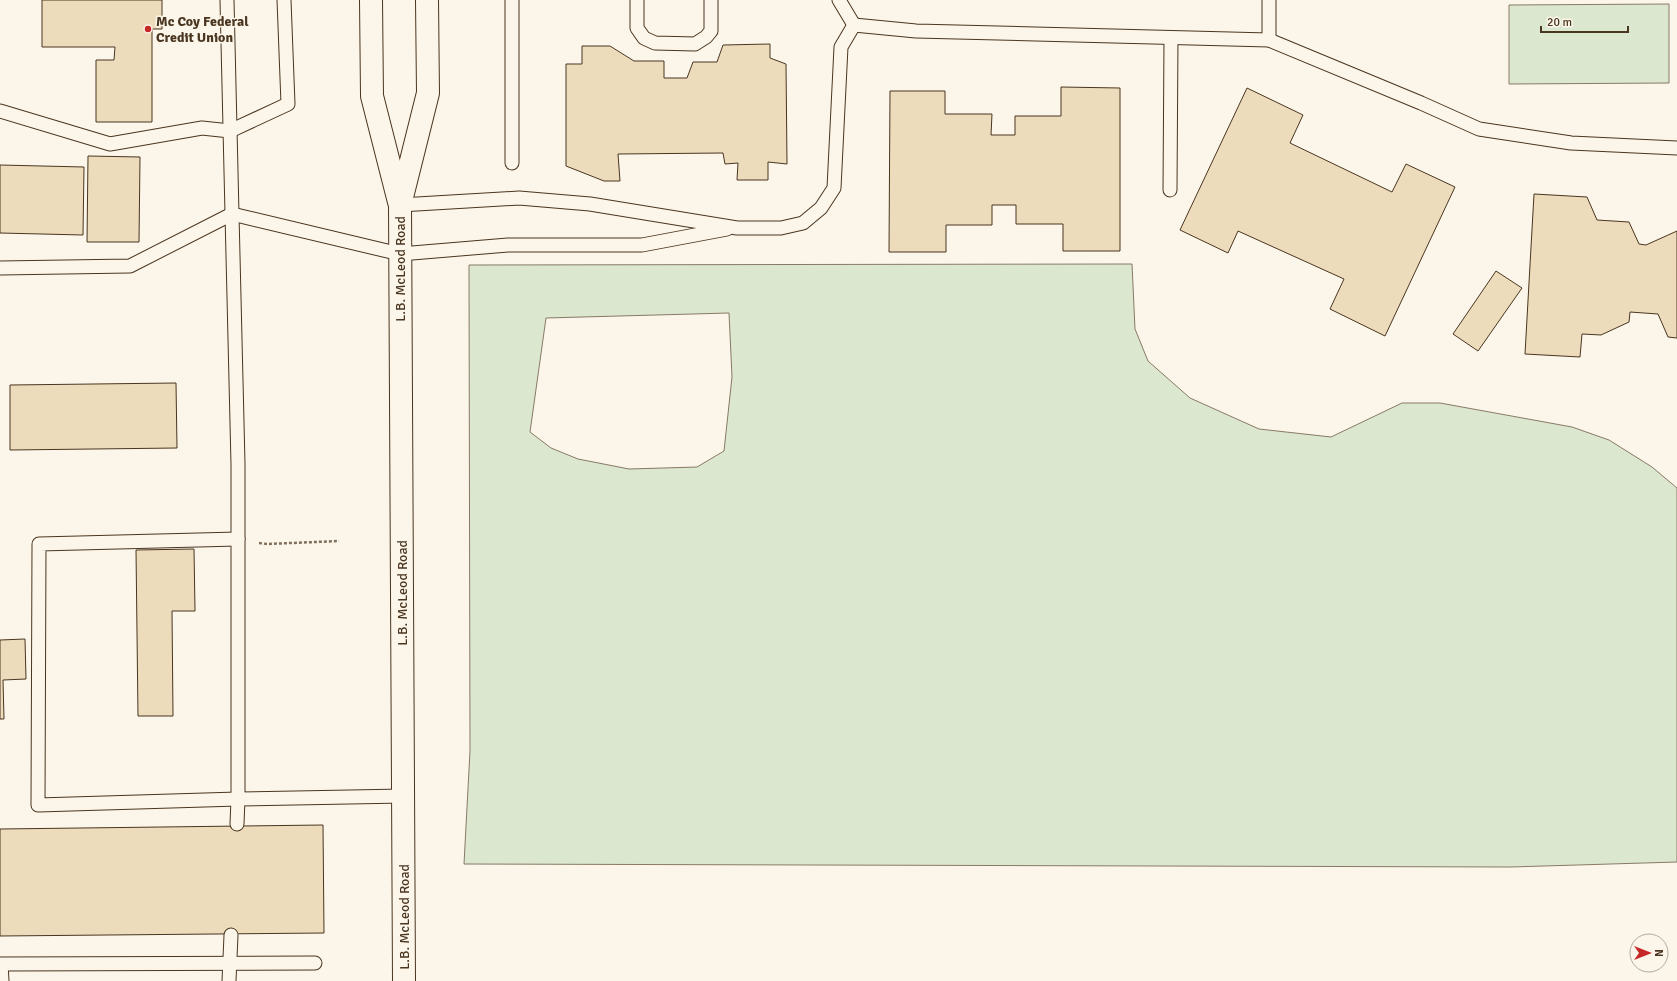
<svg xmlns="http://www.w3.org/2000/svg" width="1677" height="981" font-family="Signika,sans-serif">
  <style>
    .green { fill: #dce7d0; stroke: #887966; fill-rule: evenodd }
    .building { fill: #ecdcbc; stroke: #4a3520 }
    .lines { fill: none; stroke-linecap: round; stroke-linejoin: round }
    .lane-casing { stroke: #4a3520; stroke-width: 15 }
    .secondary-casing { stroke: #4a3520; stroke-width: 24 }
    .path { stroke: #7f6f5c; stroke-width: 2.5; stroke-dasharray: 3 2; stroke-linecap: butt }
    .lane { stroke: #fbf6e9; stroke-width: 13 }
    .secondary { stroke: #fbf6e9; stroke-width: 22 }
    .poi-dot { fill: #c62828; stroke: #fbf6e9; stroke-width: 1.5 }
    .labels { text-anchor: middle; stroke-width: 3; stroke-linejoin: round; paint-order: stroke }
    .poi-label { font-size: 14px; font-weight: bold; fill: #4a3520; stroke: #fbf6e9; text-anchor: start }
    .street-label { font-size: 14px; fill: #4a3520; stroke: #fbf6e9 }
  </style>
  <rect width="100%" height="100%" fill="#fbf6e9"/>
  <g class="green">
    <polygon points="1669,4 1669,83 1509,84 1509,5"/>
    <path d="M1132,264L1135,329L1148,361L1190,398L1259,429L1331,437L1402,403H1440L1572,427L1609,440L1652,467L1677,488V862L1511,867L464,864L470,751L469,265ZM729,313L732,377L724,451L697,467L629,469L578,459L551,448L530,432L546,318Z"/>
  </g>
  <g class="building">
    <polygon points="42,0 162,0 162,29 152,29 152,122 96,122 96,60 114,60 115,47 42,47"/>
    <polygon points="770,44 770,58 786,64 787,164 768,162 768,180 737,180 738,163 725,164 723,153 618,154 620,181 604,181 566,166 566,64 582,64 582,46 610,46 634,61 664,61 664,78 687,78 693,62 717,62 723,45"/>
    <polygon points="1061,87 1120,88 1120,251 1063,251 1063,224 1016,224 1016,205 992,205 992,225 946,225 946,252 889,252 890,91 945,91 945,114 992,114 991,135 1015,135 1015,116 1061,116"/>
    <polygon points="1247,88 1303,115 1290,143 1392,192 1406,164 1455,187 1385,336 1330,309 1344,279 1238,231 1228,253 1180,230"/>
    <polygon points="88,156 140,157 139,242 87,242"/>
    <polygon points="0,165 84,167 83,235 0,233"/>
    <polygon points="1534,194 1587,197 1597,220 1629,222 1639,244 1646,245 1677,231 1677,338 1668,337 1658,314 1630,312 1629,322 1601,335 1582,334 1580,357 1525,354"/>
    <polygon points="1496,271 1522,288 1478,351 1453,334"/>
    <polygon points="176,383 177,448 10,450 10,385"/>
    <polygon points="194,549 195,611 172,611 173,716 138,716 136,550"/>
    <polygon points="25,639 26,679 3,680 4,719 0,719 0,640"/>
    <polygon points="323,825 324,933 0,936 0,829"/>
  </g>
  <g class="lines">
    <g class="lane-casing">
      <g id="lane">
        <polyline points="227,0 232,214 400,254 508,245 642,245 727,229"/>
        <polyline points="512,0 512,163"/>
        <polyline points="637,0 637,28 644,38 655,43 695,44 706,37 711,31 711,0"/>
        <polyline points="839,0 854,25"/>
        <polyline points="1269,0 1269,40"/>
        <polyline points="0,111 110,144 202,128 230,131 288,104 284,0"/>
        <polyline points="1170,190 1171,38"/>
        <polyline points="400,205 519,198 590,204 737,228 781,228 803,223 821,208 834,188 841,47 854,25 916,31 1269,40 1421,103 1479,129 1571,143 1677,148"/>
        <polyline points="0,268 130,266 232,214 238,464 238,799 404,796"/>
        <polyline points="237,824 238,799 38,805 39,544 238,539"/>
        <polyline points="2,981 1,964 315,963"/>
        <polyline points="229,981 231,935"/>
      </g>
    </g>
    <g class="secondary-casing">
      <g id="secondary">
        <polyline points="371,0 372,96 399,202"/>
        <polyline points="404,981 400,205 428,93 427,0"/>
      </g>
    </g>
    <polyline class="path" points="259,543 267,544 339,541"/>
    <use href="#lane" class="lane"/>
    <use href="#secondary" class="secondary"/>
  </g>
  <circle class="poi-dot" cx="148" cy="29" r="4"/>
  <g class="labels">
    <g class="poi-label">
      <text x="156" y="26">Mc Coy Federal<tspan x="156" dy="16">Credit Union</tspan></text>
    </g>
    <g class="street-label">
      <text transform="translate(400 269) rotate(-90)" y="5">L.B. McLeod Road</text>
      <text transform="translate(402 593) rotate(-90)" y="5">L.B. McLeod Road</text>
      <text transform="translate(404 917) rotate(-90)" y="5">L.B. McLeod Road</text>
    </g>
  </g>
  <g transform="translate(1649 953) rotate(90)"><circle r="19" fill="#fbf6e9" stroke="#b4a999"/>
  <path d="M0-3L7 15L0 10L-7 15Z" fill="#c62828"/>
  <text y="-6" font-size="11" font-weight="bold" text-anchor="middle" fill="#4a3520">N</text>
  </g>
  <path d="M1541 26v6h87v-6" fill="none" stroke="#4a3520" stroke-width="2"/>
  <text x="1547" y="26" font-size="12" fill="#4a3520" stroke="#fbf6e9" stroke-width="3" paint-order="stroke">20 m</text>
</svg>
